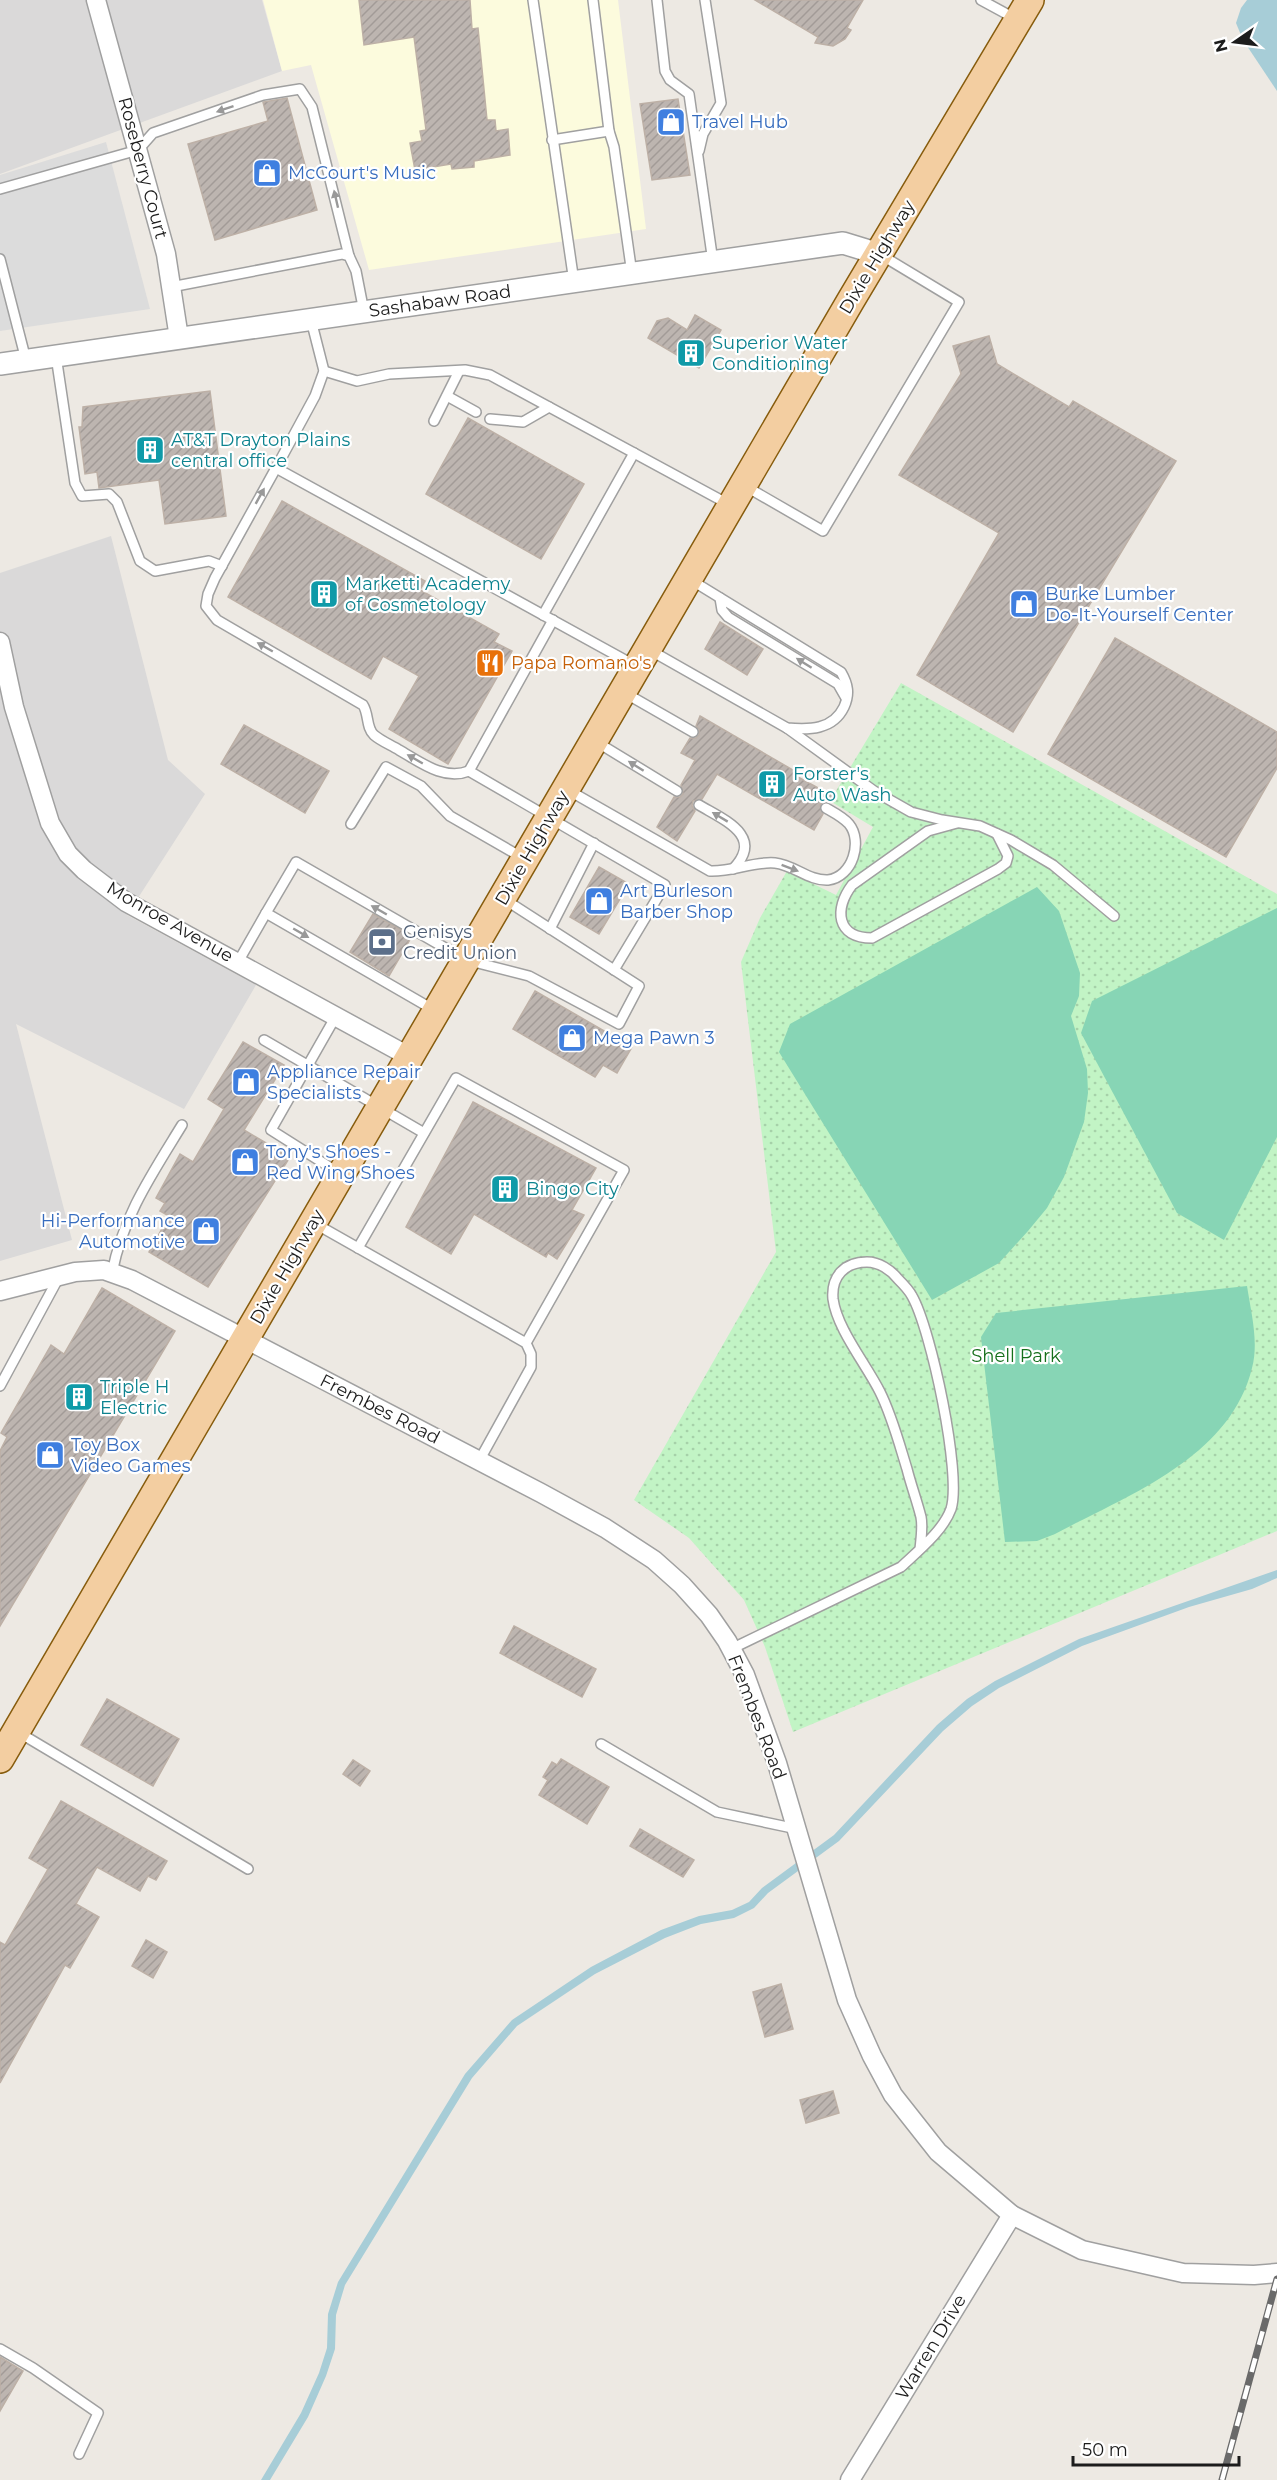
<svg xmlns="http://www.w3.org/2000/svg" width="1277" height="2480" font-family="Montserrat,sans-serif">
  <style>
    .residential { fill: #dad9d9 }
    .education { fill: #fcfbdd }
    .park { fill: url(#park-dots) }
    .pitch { fill: #87d5b5 }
    .parking { fill: #dcdcdc }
    .water { fill: #a7cdd7 }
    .building { fill: url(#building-hatch); stroke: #bdb0a6; stroke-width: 1.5 }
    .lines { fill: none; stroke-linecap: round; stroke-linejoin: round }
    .service-casing { stroke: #a0a0a0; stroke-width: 12 }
    .minor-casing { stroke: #a0a0a0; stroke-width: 21 }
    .tertiary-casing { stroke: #a0a0a0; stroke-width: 24 }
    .primary-casing { stroke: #875c0d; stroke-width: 30 }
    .service { stroke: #fff; stroke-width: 9 }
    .minor { stroke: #fff; stroke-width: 18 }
    .tertiary { stroke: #fff; stroke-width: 21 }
    .primary { stroke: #f3cea1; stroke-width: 27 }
    .rail-casing { stroke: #6a6a6a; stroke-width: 7 }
    .rail { stroke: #fff; stroke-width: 4.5; stroke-dasharray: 14; stroke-linecap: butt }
    .oneway { fill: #999 }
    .labels { text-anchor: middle; stroke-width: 4.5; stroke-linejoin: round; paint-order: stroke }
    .shop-label { font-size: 18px; fill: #366cbe; stroke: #fff; text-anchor: start }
    .street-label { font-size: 18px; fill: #1c1c1c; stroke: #fff }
    .culture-label { font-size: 18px; fill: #0d838f; stroke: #fff; text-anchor: start }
    .food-label { font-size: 18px; fill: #c56008; stroke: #fff; text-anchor: start }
    .service-label { font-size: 18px; fill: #4e5e75; stroke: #fff; text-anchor: start }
    .park-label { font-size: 18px; fill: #156f1a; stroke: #fff }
  </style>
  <defs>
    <pattern id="park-dots" width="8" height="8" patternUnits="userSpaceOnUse" patternTransform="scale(1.5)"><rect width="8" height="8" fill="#c2f4c5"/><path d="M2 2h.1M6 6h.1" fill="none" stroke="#a6d1a9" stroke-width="1.8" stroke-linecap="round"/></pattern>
    <pattern id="building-hatch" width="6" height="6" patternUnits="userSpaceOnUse" patternTransform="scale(1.5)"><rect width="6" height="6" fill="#bdb5b0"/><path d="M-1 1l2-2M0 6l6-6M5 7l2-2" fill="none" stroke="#a29b97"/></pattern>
  </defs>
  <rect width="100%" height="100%" fill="#ede9e3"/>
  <g class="residential">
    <polygon points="0,0 262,0 282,71 0,174"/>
    <polygon points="111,536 168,760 205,794 127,915 256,985 184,1109 16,1024 72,1240 0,1261 0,573"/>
  </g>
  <polygon class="education" points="263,0 618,0 646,229 369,270 311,65 282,71"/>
  <polygon class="park" points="901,683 1277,894 1277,1531 793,1732 765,1647 744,1600 689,1538 634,1500 776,1252 741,962 760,918 787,871 836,895 873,827 830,801"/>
  <g class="pitch">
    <polygon points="1037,887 1059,911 1080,973 1079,996 1071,1016 1087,1069 1088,1093 1084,1122 1064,1177 1047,1208 1028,1231 999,1263 932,1300 779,1052 790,1024"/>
    <polygon points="1277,908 1277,1137 1224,1240 1177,1213 1081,1033 1092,1001"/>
    <path d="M1247,1286C1251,1312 1259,1342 1252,1368C1230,1458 1128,1495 1055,1534L1037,1541L1005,1542L981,1337L996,1313Z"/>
  </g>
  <polygon class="parking" points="106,142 150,309 0,331 0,175"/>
  <g class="water">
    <polygon points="1247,0 1277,0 1277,91 1243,40 1236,23 1241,8"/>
    <polygon points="1277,1570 1277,1578 1252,1589 1189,1607 1082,1646 999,1688 972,1706 943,1731 839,1841 768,1893 754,1908 734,1918 701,1924 665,1938 595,1974 517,2026 472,2078 345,2285 336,2315 335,2349 326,2376 308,2417 270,2480 261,2480 301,2413 319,2373 327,2348 328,2314 338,2282 465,2074 512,2020 591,1967 661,1930 699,1916 732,1910 749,1902 762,1888 834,1835 937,1725 967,1699 995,1681 1079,1639"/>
  </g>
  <g class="building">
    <polygon points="359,0 470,0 472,29 478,28 487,120 495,120 496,131 508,129 510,155 474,161 474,167 452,169 451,164 415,170 410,143 422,141 420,131 426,130 414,37 364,45"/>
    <polygon points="755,0 863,0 847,28 851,30 845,39 833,46 815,43 818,37"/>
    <polygon points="287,98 317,210 215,240 188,144 268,121 263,102"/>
    <polygon points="678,99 690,175 652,180 640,104"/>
    <polygon points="695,315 721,330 699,368 648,338 657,321 668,318 687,330"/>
    <polygon points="989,336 997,364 1069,407 1073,401 1176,461 1013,732 917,675 999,533 899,475 961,374 953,346"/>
    <polygon points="210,391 226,516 165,524 159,480 99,488 97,472 85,474 79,427 82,427 83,407"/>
    <polygon points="468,418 584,484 541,559 426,494"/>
    <polygon points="282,501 425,581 420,590 499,634 494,642 512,651 448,764 389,729 419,676 383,656 371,679 228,597"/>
    <polygon points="720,622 763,649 747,675 705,649"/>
    <polygon points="1115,638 1277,732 1277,768 1226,857 1048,754"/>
    <polygon points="700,716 798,773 796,776 833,796 829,802 823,802 820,805 823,814 814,830 717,774 702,799 693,801 692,806 695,811 677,841 657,827 674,797 680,797 683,794 681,785 695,760 681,753 690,738 696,738 699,735 699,729 696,726"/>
    <polygon points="244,725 329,771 305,813 221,764"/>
    <polygon points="599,867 629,884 599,934 570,917"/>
    <polygon points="373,914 412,936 389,976 350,952"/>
    <polygon points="535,991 632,1047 617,1073 603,1065 595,1077 513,1029"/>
    <polygon points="243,1042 284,1065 244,1130 290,1157 208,1287 149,1252 169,1216 160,1211 165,1203 156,1198 180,1154 193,1162 224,1109 208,1099"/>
    <polygon points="473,1102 596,1168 572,1210 584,1215 557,1259 548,1253 546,1257 474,1214 451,1254 406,1227"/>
    <polygon points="102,1288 175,1331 0,1626 0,1451 7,1437 1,1433 51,1345 64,1354"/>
    <polygon points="514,1626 596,1669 582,1697 500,1653"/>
    <polygon points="107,1699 179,1739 153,1786 81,1745"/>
    <polygon points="561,1759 609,1787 587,1824 539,1795 548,1780 543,1777 552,1762 557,1765"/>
    <polygon points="353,1760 370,1771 360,1786 343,1774"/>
    <polygon points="61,1801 167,1861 156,1880 148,1876 140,1891 97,1867 76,1904 99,1917 70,1968 65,1965 0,2083 0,1942 5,1945 48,1869 29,1858"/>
    <polygon points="640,1829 694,1860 683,1877 630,1846"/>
    <polygon points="146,1940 167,1952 153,1978 132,1966"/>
    <polygon points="781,1984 793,2029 765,2037 753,1992"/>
    <polygon points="833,2091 839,2113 806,2123 800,2100"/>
    <polygon points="0,2357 23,2371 0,2411"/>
  </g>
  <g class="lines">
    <g class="service-casing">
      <g id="service">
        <polyline points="533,0 574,282"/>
        <polyline points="593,0 609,131 614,147 632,274"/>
        <polyline points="657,0 665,71 670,80 689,94 713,262"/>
        <polyline points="981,0 1016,19"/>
        <polyline points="552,140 609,131"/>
        <polyline points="699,151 703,134 721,103 705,0"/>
        <polyline points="0,189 138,150 153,133 263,95 300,89 312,107 349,256"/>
        <polyline points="0,259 26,360"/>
        <polyline points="171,287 342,254 349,256 356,271 364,312"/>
        <polyline points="311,320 324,371 315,396 276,468 634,665"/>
        <polyline points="56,356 75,483 82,496 109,494 117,502 140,561 155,571 209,561 222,566"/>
        <polyline points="324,371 357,381 389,374 465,370 490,375 730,505"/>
        <polyline points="447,396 476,412"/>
        <polyline points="490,419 523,422 549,407"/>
        <polyline points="434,421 459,371"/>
        <path d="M276,468L215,578L208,594L206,606L217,620L363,705C369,714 366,728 374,735C381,741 391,745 399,750C420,762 444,781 469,771"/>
        <polyline points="745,486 823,531 959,302 881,255"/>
        <polyline points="720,598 722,610 728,617 838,684 846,698"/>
        <polyline points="543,615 634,453"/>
        <polyline points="553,620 469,771 665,885 614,970"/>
        <path d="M648,649L787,728C809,730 833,730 844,707C850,694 848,684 841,672L691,580"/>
        <polyline points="625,693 693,732"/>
        <polyline points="787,728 874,791 911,812 942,820 980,826 1011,840 1053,865 1114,916"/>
        <polyline points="595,741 677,791"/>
        <path d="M568,790L710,871C732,872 754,861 775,863C794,865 809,881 828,880C853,877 863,841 849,824C843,817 833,812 826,808"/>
        <path d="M699,805C724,820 765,836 733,869"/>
        <path d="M957,823L928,831L852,885C834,909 836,938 872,938L998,869L1006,863L1008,856L997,834"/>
        <polyline points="351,824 386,767 421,786 450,816 523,858"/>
        <polyline points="550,929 594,843"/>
        <polyline points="238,962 266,913"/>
        <polyline points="434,1010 266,913 296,862 466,960 529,976 619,1024 639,986 504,899"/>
        <polyline points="336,1016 271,1130 339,1173"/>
        <polyline points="264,1040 424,1133"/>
        <polyline points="314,1223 526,1343 531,1354 531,1367 479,1461"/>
        <polyline points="358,1248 456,1078 624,1170 526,1343"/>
        <path d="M112,1273C123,1216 152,1174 182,1125"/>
        <polyline points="0,1386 59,1277"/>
        <path d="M731,1649L901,1567C918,1551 943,1531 951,1509C962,1475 931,1329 912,1296C909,1290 903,1284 898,1279C891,1270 879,1262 867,1262C845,1262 831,1276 833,1299C837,1329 866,1364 880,1392C892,1416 899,1443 907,1469C911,1485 917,1501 921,1517C923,1527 921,1539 920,1549"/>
        <polyline points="18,1732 248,1869"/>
        <polyline points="601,1744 717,1812 797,1829"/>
        <polyline points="0,2349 33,2368 98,2413 79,2454"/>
      </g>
    </g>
    <g class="minor-casing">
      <g id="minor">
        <polyline points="96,0 166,254 179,338"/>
        <polyline points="0,642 14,707 50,823 68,854 84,870 126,902 410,1057"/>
        <polyline points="0,1291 75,1272 104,1270 132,1280 541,1493 605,1528 654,1560 682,1585 709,1615 727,1641 745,1675 777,1763 847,2000 872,2056 893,2095 938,2152 1012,2215 1082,2250 1183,2273 1254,2275 1277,2273"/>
        <polyline points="850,2480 1012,2215"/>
      </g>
    </g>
    <g class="tertiary-casing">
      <polyline id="tertiary" points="0,364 843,243 879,254"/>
    </g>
    <g class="primary-casing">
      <polyline id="primary" points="0,1759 851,300 1030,0"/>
    </g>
    <use href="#service" class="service"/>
    <use href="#minor" class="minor"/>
    <use href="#tertiary" class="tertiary"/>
    <use href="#primary" class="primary"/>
    <g class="rail-casing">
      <polyline id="rail" points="1222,2480 1277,2279"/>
    </g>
    <use href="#rail" class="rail"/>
  </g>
  <defs><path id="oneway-solid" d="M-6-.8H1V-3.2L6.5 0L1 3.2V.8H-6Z" transform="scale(1.5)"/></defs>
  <g class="oneway">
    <use href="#oneway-solid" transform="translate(225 109) rotate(161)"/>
    <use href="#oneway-solid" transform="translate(336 199) rotate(-103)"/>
    <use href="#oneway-solid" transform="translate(260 496) rotate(-61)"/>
    <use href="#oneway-solid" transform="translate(265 647) rotate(-150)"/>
    <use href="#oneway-solid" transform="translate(804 663) rotate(-148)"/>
    <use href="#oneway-solid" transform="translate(415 759) rotate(-150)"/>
    <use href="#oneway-solid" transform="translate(636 766) rotate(-148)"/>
    <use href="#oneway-solid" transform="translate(720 817) rotate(-149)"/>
    <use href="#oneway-solid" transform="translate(790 868) rotate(21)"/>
    <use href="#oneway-solid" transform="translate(379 910) rotate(-150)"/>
    <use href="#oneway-solid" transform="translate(301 933) rotate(30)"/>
  </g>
  <defs>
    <g id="shop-square" transform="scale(1.5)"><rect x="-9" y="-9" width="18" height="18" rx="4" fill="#3f7fe0" stroke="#fff"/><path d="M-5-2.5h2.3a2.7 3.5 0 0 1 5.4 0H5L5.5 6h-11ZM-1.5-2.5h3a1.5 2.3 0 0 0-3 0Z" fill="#fff"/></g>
    <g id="building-square" transform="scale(1.5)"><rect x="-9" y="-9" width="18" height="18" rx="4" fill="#0f9aa8" stroke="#fff"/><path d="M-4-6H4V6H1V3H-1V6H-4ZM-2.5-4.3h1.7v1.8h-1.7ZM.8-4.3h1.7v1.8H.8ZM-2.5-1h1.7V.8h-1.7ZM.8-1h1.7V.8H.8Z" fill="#fff"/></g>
    <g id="restaurant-square" transform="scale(1.5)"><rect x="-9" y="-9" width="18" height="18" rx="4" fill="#e8710a" stroke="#fff"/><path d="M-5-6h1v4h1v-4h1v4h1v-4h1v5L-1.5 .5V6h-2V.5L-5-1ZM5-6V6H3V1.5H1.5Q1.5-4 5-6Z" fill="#fff"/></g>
    <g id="bank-square" transform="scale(1.5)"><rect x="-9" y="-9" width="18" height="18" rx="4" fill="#5c6f8a" stroke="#fff"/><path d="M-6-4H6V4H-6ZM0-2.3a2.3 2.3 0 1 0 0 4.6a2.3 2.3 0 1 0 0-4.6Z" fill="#fff"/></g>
  </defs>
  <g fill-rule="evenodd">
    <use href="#shop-square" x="671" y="122"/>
    <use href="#shop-square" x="267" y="173"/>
    <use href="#building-square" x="691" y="353"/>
    <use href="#building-square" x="150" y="450"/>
    <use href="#building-square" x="324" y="594"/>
    <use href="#shop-square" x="1024" y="604"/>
    <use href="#restaurant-square" x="490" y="663"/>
    <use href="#building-square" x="772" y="784"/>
    <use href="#shop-square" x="599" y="901"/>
    <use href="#bank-square" x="382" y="942"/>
    <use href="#shop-square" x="572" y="1038"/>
    <use href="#shop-square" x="246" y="1082"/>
    <use href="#shop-square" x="245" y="1162"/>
    <use href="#building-square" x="505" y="1189"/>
    <use href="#shop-square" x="206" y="1231"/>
    <use href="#building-square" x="79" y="1397"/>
    <use href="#shop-square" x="50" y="1455"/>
  </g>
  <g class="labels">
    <g class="shop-label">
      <text x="692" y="128">Travel Hub</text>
      <text x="288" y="179">McCourt's Music</text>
      <text x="1045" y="600">Burke Lumber<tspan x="1045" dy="21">Do-It-Yourself Center</tspan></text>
      <text x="620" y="897">Art Burleson<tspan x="620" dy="21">Barber Shop</tspan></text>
      <text x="593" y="1044">Mega Pawn 3</text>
      <text x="267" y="1078">Appliance Repair<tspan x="267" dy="21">Specialists</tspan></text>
      <text x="266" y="1158">Tony's Shoes -<tspan x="266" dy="21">Red Wing Shoes</tspan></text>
      <text x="185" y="1227" text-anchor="end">Hi-Performance<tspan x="185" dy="21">Automotive</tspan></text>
      <text x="71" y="1451">Toy Box<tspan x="71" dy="21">Video Games</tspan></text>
    </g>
    <g class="street-label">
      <text transform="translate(143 168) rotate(75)" y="6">Roseberry Court</text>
      <text transform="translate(877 257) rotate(-59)" y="6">Dixie Highway</text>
      <text transform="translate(440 301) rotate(-8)" y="6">Sashabaw Road</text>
      <text transform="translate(532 848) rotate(-60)" y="6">Dixie Highway</text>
      <text transform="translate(170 922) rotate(30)" y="6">Monroe Avenue</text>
      <text transform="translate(287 1267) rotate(-60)" y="6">Dixie Highway</text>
      <text transform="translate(380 1409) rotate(27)" y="6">Frembes Road</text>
      <text transform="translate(757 1717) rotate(69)" y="6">Frembes Road</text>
      <text transform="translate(931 2347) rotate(-59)" y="6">Warren Drive</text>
    </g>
    <g class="culture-label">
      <text x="712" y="349">Superior Water<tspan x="712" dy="21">Conditioning</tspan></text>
      <text x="171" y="446">AT&amp;T Drayton Plains<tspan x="171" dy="21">central office</tspan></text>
      <text x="345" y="590">Marketti Academy<tspan x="345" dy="21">of Cosmetology</tspan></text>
      <text x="793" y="780">Forster's<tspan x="793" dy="21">Auto Wash</tspan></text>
      <text x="526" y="1195">Bingo City</text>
      <text x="100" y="1393">Triple H<tspan x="100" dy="21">Electric</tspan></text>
    </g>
    <g class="food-label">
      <text x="511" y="669">Papa Romano's</text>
    </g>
    <g class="service-label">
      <text x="403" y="938">Genisys<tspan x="403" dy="21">Credit Union</tspan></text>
    </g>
    <g class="park-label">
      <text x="1016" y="1362">Shell Park</text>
    </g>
  </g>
  <g transform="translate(1235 42) rotate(256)" stroke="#ffffff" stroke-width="4.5" paint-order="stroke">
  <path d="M0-4.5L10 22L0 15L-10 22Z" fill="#1c1c1c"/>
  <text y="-9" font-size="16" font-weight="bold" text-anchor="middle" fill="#1c1c1c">N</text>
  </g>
  <path d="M1073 2456v9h166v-9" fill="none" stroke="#1c1c1c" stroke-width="3"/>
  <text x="1082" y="2456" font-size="18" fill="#1c1c1c" stroke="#ffffff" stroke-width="4.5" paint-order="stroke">50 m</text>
</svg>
